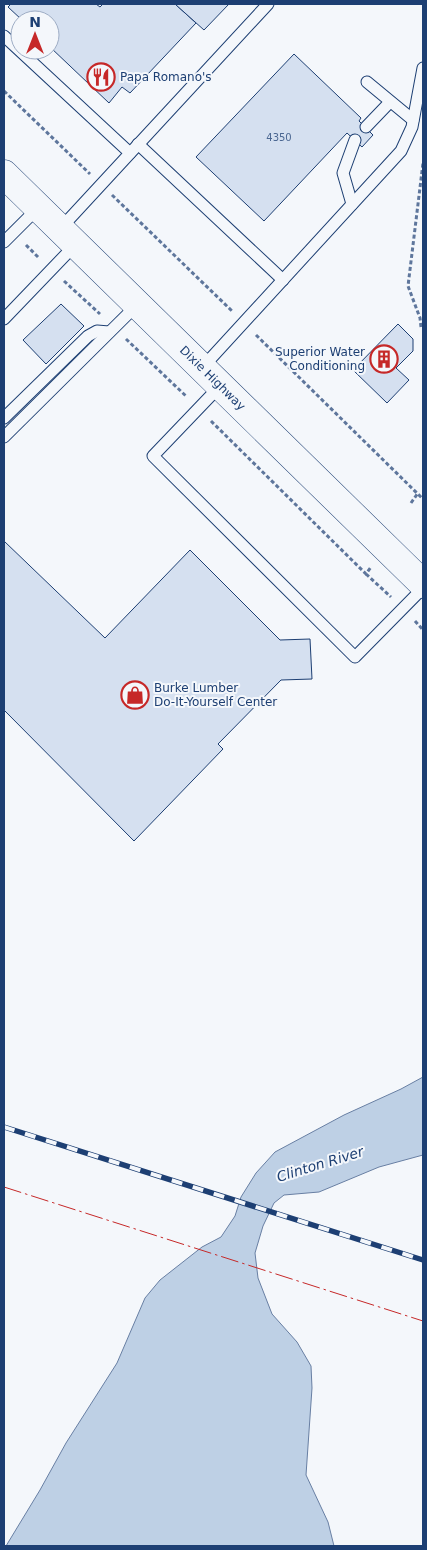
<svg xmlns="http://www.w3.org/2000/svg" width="427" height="1550" font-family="'DejaVu Sans',sans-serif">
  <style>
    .water { fill: #bed0e5; stroke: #687fa3 }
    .building { fill: #d5e0f0; stroke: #1d3f73 }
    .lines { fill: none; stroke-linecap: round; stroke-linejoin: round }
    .service-casing { stroke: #1d3f73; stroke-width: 13 }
    .primary-casing { stroke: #1d3f73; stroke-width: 29 }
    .path { stroke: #5e769c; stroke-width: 3; stroke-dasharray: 4 2.5; stroke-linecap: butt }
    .service { stroke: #f4f7fb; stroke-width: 11 }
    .primary { stroke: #f4f7fb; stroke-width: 28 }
    .rail-casing { stroke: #1d3f73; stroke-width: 5.5 }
    .rail { stroke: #f4f7fb; stroke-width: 4; stroke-dasharray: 11; stroke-linecap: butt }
    .power { stroke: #c62828; stroke-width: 1; stroke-dasharray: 18 4 2.5 4; stroke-linecap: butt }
    .labels { text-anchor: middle; stroke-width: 4; stroke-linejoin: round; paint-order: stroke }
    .number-label { font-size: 10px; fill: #4b6792 }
    .poi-label { font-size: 12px; fill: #1d3f73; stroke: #f4f7fb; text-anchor: start }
    .street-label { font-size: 12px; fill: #1d3f73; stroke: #f4f7fb }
    .water-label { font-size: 14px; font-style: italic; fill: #1d3f73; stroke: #f4f7fb }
  </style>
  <rect width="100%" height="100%" fill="#f4f7fb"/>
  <polygon class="water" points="423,1077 423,1155 379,1167 319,1192 284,1195 274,1203 263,1226 255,1253 258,1278 272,1314 297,1342 311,1366 312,1388 306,1475 328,1522 334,1546 6,1546 40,1490 66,1443 117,1363 145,1298 160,1280 202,1247 221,1237 235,1216 241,1197 256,1173 275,1152 344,1115 401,1089"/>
  <g class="building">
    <polygon points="11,4 96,4 100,7 103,4 175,4 196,23 130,93 122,87 109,103 50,47 50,20 22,20 8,7"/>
    <polygon points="175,4 229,4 204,30"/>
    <polygon points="294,54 361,118 359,121 373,135 362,147 347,133 264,221 196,157"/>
    <polygon points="61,304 84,326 46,364 23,340"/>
    <polygon points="398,324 413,339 413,351 396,368 409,380 387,403 353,370"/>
    <polygon points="4,541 105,638 190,550 280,640 310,639 312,679 281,680 218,744 223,749 134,841 4,710"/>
  </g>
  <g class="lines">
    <g class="service-casing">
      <g id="service">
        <polyline points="4,36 130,153"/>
        <polyline points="367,82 413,120"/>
        <polyline points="366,127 390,102"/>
        <polyline points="138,144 283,280"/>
        <polyline points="352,204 343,173 355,140"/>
        <polyline points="60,229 268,4"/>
        <polyline points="4,242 38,208"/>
        <polyline points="4,319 75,245"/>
        <polyline points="202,368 401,151 412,127 423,68"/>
        <polyline points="220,386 153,456 355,657 423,588"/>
        <polyline points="4,418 88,336 97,331 109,332"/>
        <polyline points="4,437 137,305"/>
      </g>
    </g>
    <g class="primary-casing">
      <g id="primary">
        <path id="s1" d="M4,174L423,584"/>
      </g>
    </g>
    <g class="path">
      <polyline points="4,91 90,174"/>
      <polyline points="112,195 232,311"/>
      <polyline points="26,245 39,258"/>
      <polyline points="64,281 100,314"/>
      <polyline points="421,327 420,318 408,286 423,163"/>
      <polyline points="256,335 423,499"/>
      <polyline points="126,339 187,397"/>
      <polyline points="211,421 366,574 371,567"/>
      <polyline points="411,503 418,493"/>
      <polyline points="366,574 391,597"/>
      <polyline points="415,621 423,630"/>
    </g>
    <use href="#service" class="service"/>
    <use href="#primary" class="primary"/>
    <g class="rail-casing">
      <polyline id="rail" points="4,1127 423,1260"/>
    </g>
    <use href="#rail" class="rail"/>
    <polyline class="power" points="4,1187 423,1321"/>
  </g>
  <defs>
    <g id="restaurant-ring" transform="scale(1.4375)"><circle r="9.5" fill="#f4f7fb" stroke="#c62828" stroke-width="1.5"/><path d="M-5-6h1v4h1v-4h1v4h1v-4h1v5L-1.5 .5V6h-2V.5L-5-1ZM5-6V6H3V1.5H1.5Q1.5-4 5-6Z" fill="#c62828"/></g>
    <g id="building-ring" transform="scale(1.4375)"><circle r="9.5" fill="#f4f7fb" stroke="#c62828" stroke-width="1.5"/><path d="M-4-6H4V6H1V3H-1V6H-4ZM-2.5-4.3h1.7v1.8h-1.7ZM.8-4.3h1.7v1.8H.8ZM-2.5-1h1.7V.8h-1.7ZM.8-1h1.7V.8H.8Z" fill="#c62828"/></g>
    <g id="shop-ring" transform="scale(1.4375)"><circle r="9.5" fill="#f4f7fb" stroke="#c62828" stroke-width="1.5"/><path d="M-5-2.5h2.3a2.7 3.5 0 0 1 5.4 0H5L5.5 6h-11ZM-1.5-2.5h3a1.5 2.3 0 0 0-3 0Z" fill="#c62828"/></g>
  </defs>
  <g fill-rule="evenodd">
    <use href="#restaurant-ring" x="101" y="77"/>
    <use href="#building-ring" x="384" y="359"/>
    <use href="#shop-ring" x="135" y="695"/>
  </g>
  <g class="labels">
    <g class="number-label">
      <text x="279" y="141">4350</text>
    </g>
    <g class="poi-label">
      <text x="120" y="81">Papa Romano's</text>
      <text x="365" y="356" text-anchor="end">Superior Water<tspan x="365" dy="14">Conditioning</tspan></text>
      <text x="154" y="692">Burke Lumber<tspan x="154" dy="14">Do-It-Yourself Center</tspan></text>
    </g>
    <g class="street-label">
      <text dy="4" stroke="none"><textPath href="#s1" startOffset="292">Dixie Highway</textPath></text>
    </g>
    <g class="water-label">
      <text transform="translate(320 1164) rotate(-17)" y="5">Clinton River</text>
    </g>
  </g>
  <rect width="427" height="1550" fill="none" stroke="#1d3f73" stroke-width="10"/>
  <g transform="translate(35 35)"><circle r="24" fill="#f4f7fb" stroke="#9eadc5"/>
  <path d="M0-4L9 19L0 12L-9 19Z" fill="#c62828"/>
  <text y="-8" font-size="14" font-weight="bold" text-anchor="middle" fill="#1d3f73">N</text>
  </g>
</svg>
